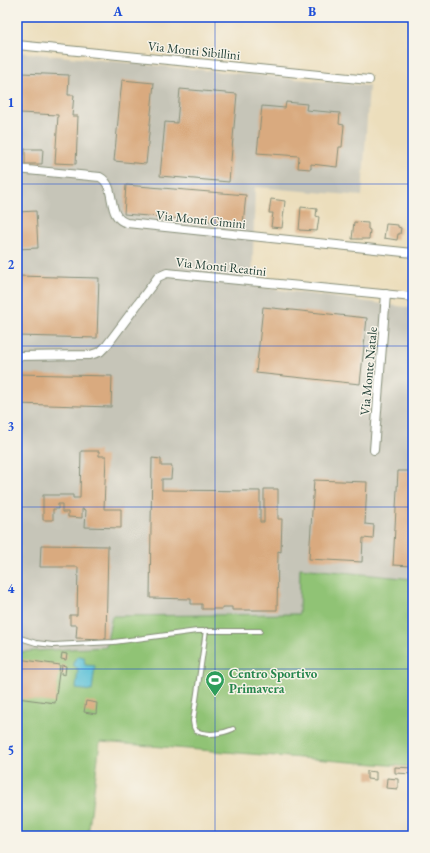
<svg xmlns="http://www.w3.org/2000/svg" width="430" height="853" font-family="'EB Garamond',serif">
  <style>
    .industrial { fill: #c6c5b8 }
    .green { fill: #90c374; stroke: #588054 }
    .water { fill: #5bc1d8; stroke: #3d7f86 }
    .building { fill: #d9aa7f }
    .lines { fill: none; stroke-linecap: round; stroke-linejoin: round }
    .service-casing { stroke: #868e78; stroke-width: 6 }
    .minor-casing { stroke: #868e78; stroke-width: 10 }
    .service { stroke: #fff; stroke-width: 4 }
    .minor { stroke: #fff; stroke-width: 8 }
    .grid { fill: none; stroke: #1d4ed8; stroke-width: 1; stroke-opacity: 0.55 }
    .labels { text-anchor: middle; stroke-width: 3; stroke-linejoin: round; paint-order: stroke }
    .street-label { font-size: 13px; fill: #1f3d34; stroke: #f7f3e8 }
    .leisure-label { font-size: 13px; font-weight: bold; fill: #27864d; stroke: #f7f3e8; text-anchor: start }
    .neatline { fill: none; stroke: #1d4ed8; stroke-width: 1.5 }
    .grid-label { font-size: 13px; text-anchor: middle; font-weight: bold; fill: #1d4ed8 }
  </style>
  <rect width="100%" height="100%" fill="#f7f3e8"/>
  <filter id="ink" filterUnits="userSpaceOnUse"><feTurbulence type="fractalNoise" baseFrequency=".025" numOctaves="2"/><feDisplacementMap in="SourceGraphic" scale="8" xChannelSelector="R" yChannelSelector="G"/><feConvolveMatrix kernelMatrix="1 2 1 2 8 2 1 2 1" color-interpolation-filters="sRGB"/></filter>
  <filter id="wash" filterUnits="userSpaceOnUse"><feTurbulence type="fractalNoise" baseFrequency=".012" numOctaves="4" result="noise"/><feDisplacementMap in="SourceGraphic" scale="16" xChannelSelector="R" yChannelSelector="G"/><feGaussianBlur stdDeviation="0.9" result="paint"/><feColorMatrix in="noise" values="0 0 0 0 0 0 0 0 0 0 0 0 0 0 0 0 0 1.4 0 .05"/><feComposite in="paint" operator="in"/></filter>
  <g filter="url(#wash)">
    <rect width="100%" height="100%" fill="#ecdebc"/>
    <polygon class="industrial" points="17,52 369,86 362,196 255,187 252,286 413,308 413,579 301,568 299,614 112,616 107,647 17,652"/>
    <polygon class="green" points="300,568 413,579 413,767 100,742 88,836 17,836 17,652 106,647 112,616 299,614"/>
    <polygon class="water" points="79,656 84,657 85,665 95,666 92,691 76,689 78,669 74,666 73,663 75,659"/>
    <g id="blocks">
      <g class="building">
        <polygon points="22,73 69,75 68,95 74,95 72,116 78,116 76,164 55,163 58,115 20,113"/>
        <polygon points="122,80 154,83 146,164 114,161"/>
        <polygon points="180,89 237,94 229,182 160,176 165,122 177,123"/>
        <polygon points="286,102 307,104 306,110 340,113 339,124 344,125 342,147 339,147 337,167 311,164 311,169 298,168 299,156 257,153 262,106 285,108"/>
        <polygon points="25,149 43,149 42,164 25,164"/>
        <polygon points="126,185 246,195 243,224 124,214"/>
        <polygon points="271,199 285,201 282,228 271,227 273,213 269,213"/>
        <polygon points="301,207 317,209 316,216 319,217 317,231 299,230"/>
        <polygon points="36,211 38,248 17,249 17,212"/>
        <polygon points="354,222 368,223 368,229 370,230 369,239 352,239"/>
        <polygon points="386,224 398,225 398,227 401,228 400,234 398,234 397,240 384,238"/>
        <polygon points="17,276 99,278 97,338 17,336"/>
        <polygon points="263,307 367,318 360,384 256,373"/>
        <polygon points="17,374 112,376 111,407 17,404"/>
        <polygon points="81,451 99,451 99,456 106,456 104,509 121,509 121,528 85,527 86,510 82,509 82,518 68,517 68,512 62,512 62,504 58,504 58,509 53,509 53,520 43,520 43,495 73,495 73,498 80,498"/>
        <polygon points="152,458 161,459 161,466 172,466 171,479 162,479 162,490 260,491 260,522 264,522 264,489 278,489 278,519 282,519 281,552 278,551 277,610 232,610 232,607 223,607 223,609 202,609 202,604 191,604 191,599 150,598"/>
        <polygon points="398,471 413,471 413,566 393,565"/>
        <polygon points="314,480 367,482 365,524 374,525 373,539 363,538 362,562 309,559"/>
        <polygon points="41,545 108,546 106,639 76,638 77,625 70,625 70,615 77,615 78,567 40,567"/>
        <polygon points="62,653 67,654 66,660 61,659"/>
        <polygon points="18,659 60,665 55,703 17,698"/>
        <polygon points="62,665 66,666 65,675 61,674"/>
        <polygon points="86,701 97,703 96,714 84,712"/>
        <polygon points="395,767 413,768 413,774 395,773"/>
        <polygon points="367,771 376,772 376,780 367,779"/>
        <polygon points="387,778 398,779 398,789 386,788"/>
      </g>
    </g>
  </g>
  <g filter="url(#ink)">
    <use href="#blocks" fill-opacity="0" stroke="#868e78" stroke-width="1"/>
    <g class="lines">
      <g class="service-casing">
        <g id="service">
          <path d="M206,630L193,721L194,727L196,731C207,736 222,734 233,729"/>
          <polyline points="17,637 36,643 53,645 114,642 197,631 260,631"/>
        </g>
      </g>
      <g class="minor-casing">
        <g id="minor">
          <polyline points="17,45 369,80"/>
          <path d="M17,169L100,177C118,187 105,217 127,223L413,253"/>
          <polyline points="17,356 90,355 100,352 107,345 158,277 167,273 413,297"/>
          <polyline points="374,450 386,294"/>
        </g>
      </g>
      <use href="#service" class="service"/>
      <use href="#minor" class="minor"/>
    </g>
  </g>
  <path class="grid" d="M215,17V836M17,184H413M17,346H413M17,507H413M17,669H413"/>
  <defs>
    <g id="stadium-pin" transform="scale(1)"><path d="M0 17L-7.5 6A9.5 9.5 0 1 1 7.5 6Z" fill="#2e9e5b" stroke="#f7f3e8"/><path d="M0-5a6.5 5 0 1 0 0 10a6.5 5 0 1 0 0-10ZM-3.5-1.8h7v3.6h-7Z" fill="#fff"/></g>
  </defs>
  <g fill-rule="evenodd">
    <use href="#stadium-pin" x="215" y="680"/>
  </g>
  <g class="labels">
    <g class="street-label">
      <text transform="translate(194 50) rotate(6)" y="5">Via Monti Sibillini</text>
      <text transform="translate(201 219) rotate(6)" y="5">Via Monti Cimini</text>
      <text transform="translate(221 266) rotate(6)" y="5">Via Monti Reatini</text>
      <text transform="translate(368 371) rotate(-85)" y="5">Via Monte Natale</text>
    </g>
    <g class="leisure-label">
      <text x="229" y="678">Centro Sportivo<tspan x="229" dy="15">Primavera</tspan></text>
    </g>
  </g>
  <rect width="430" height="853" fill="none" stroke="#f7f3e8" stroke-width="44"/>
  <rect x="22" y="22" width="386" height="809" class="neatline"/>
  <g class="grid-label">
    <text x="118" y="16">A</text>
    <text x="312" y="16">B</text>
    <text x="11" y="107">1</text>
    <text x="11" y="269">2</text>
    <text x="11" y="431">3</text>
    <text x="11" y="593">4</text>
    <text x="11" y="755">5</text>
  </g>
</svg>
